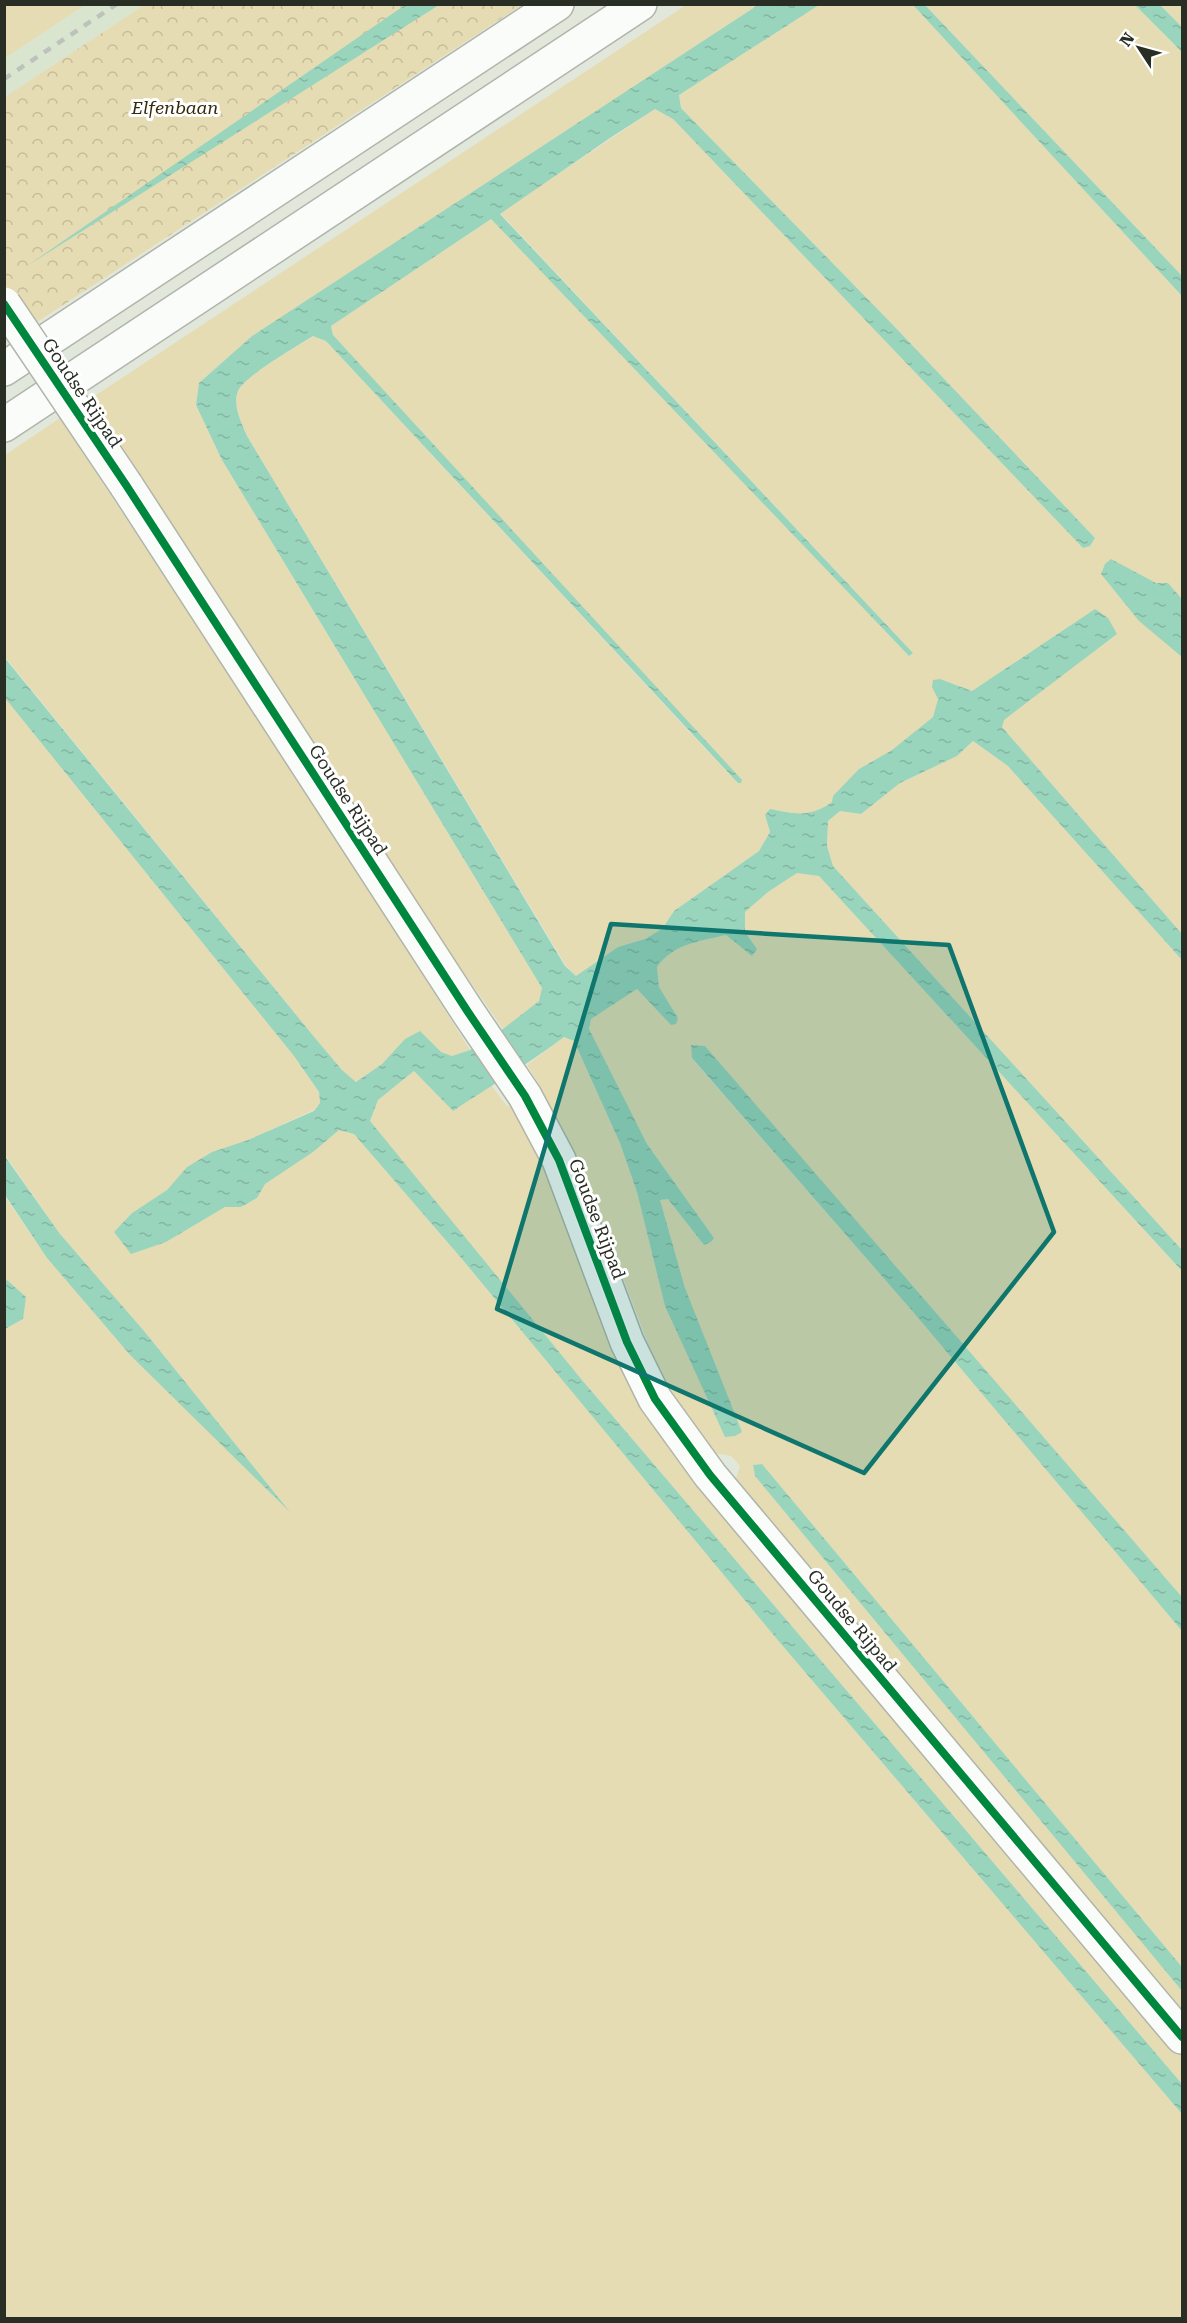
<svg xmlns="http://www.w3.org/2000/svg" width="1187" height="2323" font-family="'Roboto Serif',serif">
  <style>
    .built { fill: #d9e5ce }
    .green { fill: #e6dcb3 }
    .park { fill: url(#park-crowns) }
    .water { fill: url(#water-ripples) }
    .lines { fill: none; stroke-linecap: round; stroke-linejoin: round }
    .minor-casing { stroke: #b0b5ab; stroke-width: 36 }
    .highway-casing { stroke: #b0b5ab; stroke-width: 36 }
    .minor { stroke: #fafcfa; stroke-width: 33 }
    .highway { stroke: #fafcfa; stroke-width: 33 }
    .rail { stroke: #bfc1bd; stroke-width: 4.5; stroke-dasharray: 8 8; stroke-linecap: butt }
    .minor-bridge-casing { stroke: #b0b5ab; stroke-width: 36; stroke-linecap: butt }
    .minor-bridge { stroke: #fafcfa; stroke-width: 33 }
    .cycleway-casing { stroke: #fff; stroke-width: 11 }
    .cycleway { stroke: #00873e; stroke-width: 8 }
    .marked { fill: #0f766e; fill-opacity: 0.2; stroke: #0f766e; stroke-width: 4.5; stroke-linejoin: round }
    .labels { text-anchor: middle; stroke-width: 6; stroke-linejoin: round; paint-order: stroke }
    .park-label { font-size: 18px; font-style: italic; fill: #34290a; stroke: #fff }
    .street-label { font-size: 18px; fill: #292e24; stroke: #fff }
  </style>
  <defs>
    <pattern id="park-crowns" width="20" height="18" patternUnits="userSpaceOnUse" patternTransform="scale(1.5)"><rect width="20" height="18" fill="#e6dcb3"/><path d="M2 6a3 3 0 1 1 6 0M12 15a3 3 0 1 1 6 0" fill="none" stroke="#c5bd9a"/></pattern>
    <pattern id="water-ripples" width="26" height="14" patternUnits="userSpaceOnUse" patternTransform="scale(1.5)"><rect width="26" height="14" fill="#99d4bc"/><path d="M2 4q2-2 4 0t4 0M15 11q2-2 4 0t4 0" fill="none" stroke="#84b6a1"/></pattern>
  </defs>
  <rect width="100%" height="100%" fill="#e1e8db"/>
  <polygon class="built" points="85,5 144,5 5,97 5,58"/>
  <g class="green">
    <polygon points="5,4 85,4 85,5 5,58"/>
    <polygon points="686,5 758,5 252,336 199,383 196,405 222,460 542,988 539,1001 503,1029 381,853 87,401"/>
    <path d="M819,5H913L1182,296V612V599L1168,583H1156L1111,560L1102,574L1182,657V934L1002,727L1003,720L1117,634L1095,609L972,691L940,679L932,687L938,699L933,717L892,750L859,769L832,802L819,811L801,815L770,809L765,815L770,832L759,851L674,911L662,929L645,939L618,947L576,976L566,966L247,436C242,424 232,405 238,391C243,377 299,345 314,336L326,341L737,783L333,335L331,326L491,219L909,656L913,653L500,213L655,109L673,119L1083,548L1090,546L1095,538L893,325L681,108L679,95Z"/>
    <polygon points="925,5 1135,5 1182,52 1182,276"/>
    <polygon points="1160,5 1182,5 1182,27"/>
    <polygon points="60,418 354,866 470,1050 452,1056 405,1039 382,1064 356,1082 342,1070 315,1038 5,657 5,455"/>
    <polygon points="5,698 294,1056 319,1092 320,1103 314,1110 248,1140 212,1152 187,1167 167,1190 132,1213 114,1232 131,1253 166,1242 225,1207 241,1207 257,1198 264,1184 313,1152 339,1130 354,1134 462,1259 776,1638 1182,2114 1182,2318 5,2318 4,1329 23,1319 8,1281 5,1282 4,1195 47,1258 131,1356 285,1506 144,1331 60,1234 5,1155"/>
    <polygon points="973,741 1008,766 1182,960 1182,1250 833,866 827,846 828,821 840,811 861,814 900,783 957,756"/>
    <path d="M797,873L819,876L1182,1271V1597L705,1047L692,1045V1059L914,1313L1182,1631V1967L762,1464L753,1465L755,1476L1182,1991V2019L734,1484L740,1466L731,1456L709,1452L668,1395L586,1181L537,1087L539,1084L527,1065L564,1037L574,1041L620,1143L637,1192L665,1306L685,1288L660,1200L668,1199L704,1245L714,1238L647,1144L589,1030L591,1019L637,989L671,1025L678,1018L659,987L657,967C673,944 700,941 726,935L752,955L757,949L745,932V912L768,892Z"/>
    <polygon points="414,1071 453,1111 491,1085 507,1106 514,1105 548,1173 623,1371 1182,2051 1182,2084 582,1380 370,1122 378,1100"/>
  </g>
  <polygon class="park" points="144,5 522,5 5,343 5,97"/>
  <g class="water">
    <polygon points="405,5 439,5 27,266"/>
    <path d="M758,5H819L679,95L681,108L893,325L1095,538L1090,546L1083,548L673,119L655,109L610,138L500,214L913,653L909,656L491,219L331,326L333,335L742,780L741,783H738L326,341L313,336C299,345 243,377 238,391C232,405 242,424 247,436L565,966L576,976L618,947L645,939L662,929L674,911L759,851L770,832L765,815L770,809C796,814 809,818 832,802L833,796L859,769L892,750L933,717L938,699L932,687L933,680L940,679L972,691L1095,609L1108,618L1117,634L1004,720L1002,727L1182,934V960L1008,766L973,741L957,756L900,783L861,814L840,811L828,821L827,846L833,866L1182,1250V1271L819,876L797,873L768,892L745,912V932L757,949L752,956L726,935C700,941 673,944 657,967L659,987L678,1018L676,1024L671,1025L637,989L591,1019L589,1029L647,1144L714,1238L711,1242L704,1245L668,1199L660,1200L685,1288L742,1432L735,1436L725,1437L665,1306L637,1192L620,1143L574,1041L564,1037C529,1064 490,1086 453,1111L414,1071L378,1100L370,1121L582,1380L1182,2084V2114L776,1638L462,1259L354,1134L339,1130L313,1152L265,1184L257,1198L241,1207H225L166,1242L131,1254L114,1232L132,1213L167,1190L187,1167L212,1152L248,1140L314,1111L320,1103L319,1092L294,1056L5,698L4,657L315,1038L342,1070L356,1082L382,1064L405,1039L420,1031L441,1052L452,1056L470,1050L503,1029L539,1001L542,988L222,460L196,405L199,383L252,336Z"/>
    <polygon points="913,5 925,5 1166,259 1182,276 1182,296"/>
    <polygon points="1135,5 1160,5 1182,27 1182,52"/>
    <polygon points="1111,559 1156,583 1168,583 1182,599 1182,657 1139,621 1101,574 1105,564"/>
    <polygon points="691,1045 705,1046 1182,1597 1182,1631 914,1313 692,1058"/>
    <polygon points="4,1155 60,1234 144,1331 290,1512 131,1356 47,1258 5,1195"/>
    <polygon points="7,1280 26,1297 23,1319 5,1329 5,1282"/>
    <polygon points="762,1464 1182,1967 1182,1991 755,1476 753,1465"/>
  </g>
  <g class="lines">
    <g class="minor-casing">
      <polyline id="minor" points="126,485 468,1012 525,1096 559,1160 627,1342 655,1399 710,1475 1182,2037"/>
    </g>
    <g class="highway-casing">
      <g id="highway">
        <polyline points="4,369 557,4"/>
        <polyline points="4,425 640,4"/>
      </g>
    </g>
    <use href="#minor" class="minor"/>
    <use href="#highway" class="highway"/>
    <polyline class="rail" points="4,79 117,4"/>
    <g class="minor-bridge-casing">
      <polyline id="minor-bridge" points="4,304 126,485"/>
    </g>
    <use href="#minor-bridge" class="minor-bridge"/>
    <g class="cycleway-casing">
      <polyline id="cycleway" points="4,304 126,485 468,1012 525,1096 559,1160 627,1342 655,1399 710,1475 1182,2037"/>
    </g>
    <use href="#cycleway" class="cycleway"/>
  </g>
  <path class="marked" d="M611,924L949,945L1054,1232L864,1473L497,1309Z"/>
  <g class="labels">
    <g class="park-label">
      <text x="175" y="114">Elfenbaan</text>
    </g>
    <g class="street-label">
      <text transform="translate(82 393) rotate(56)" y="6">Goudse Rijpad</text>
      <text transform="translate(348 800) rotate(57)" y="6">Goudse Rijpad</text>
      <text transform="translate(597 1219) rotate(69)" y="6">Goudse Rijpad</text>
      <text transform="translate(852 1621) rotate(50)" y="6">Goudse Rijpad</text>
    </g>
  </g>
  <rect width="1187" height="2323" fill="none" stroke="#292e24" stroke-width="12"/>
  <g transform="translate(1139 48) rotate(306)" stroke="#ffffff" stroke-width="4.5" paint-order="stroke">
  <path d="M0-4.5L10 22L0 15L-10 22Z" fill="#292e24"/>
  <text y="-9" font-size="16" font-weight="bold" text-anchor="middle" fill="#292e24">N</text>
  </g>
</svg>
